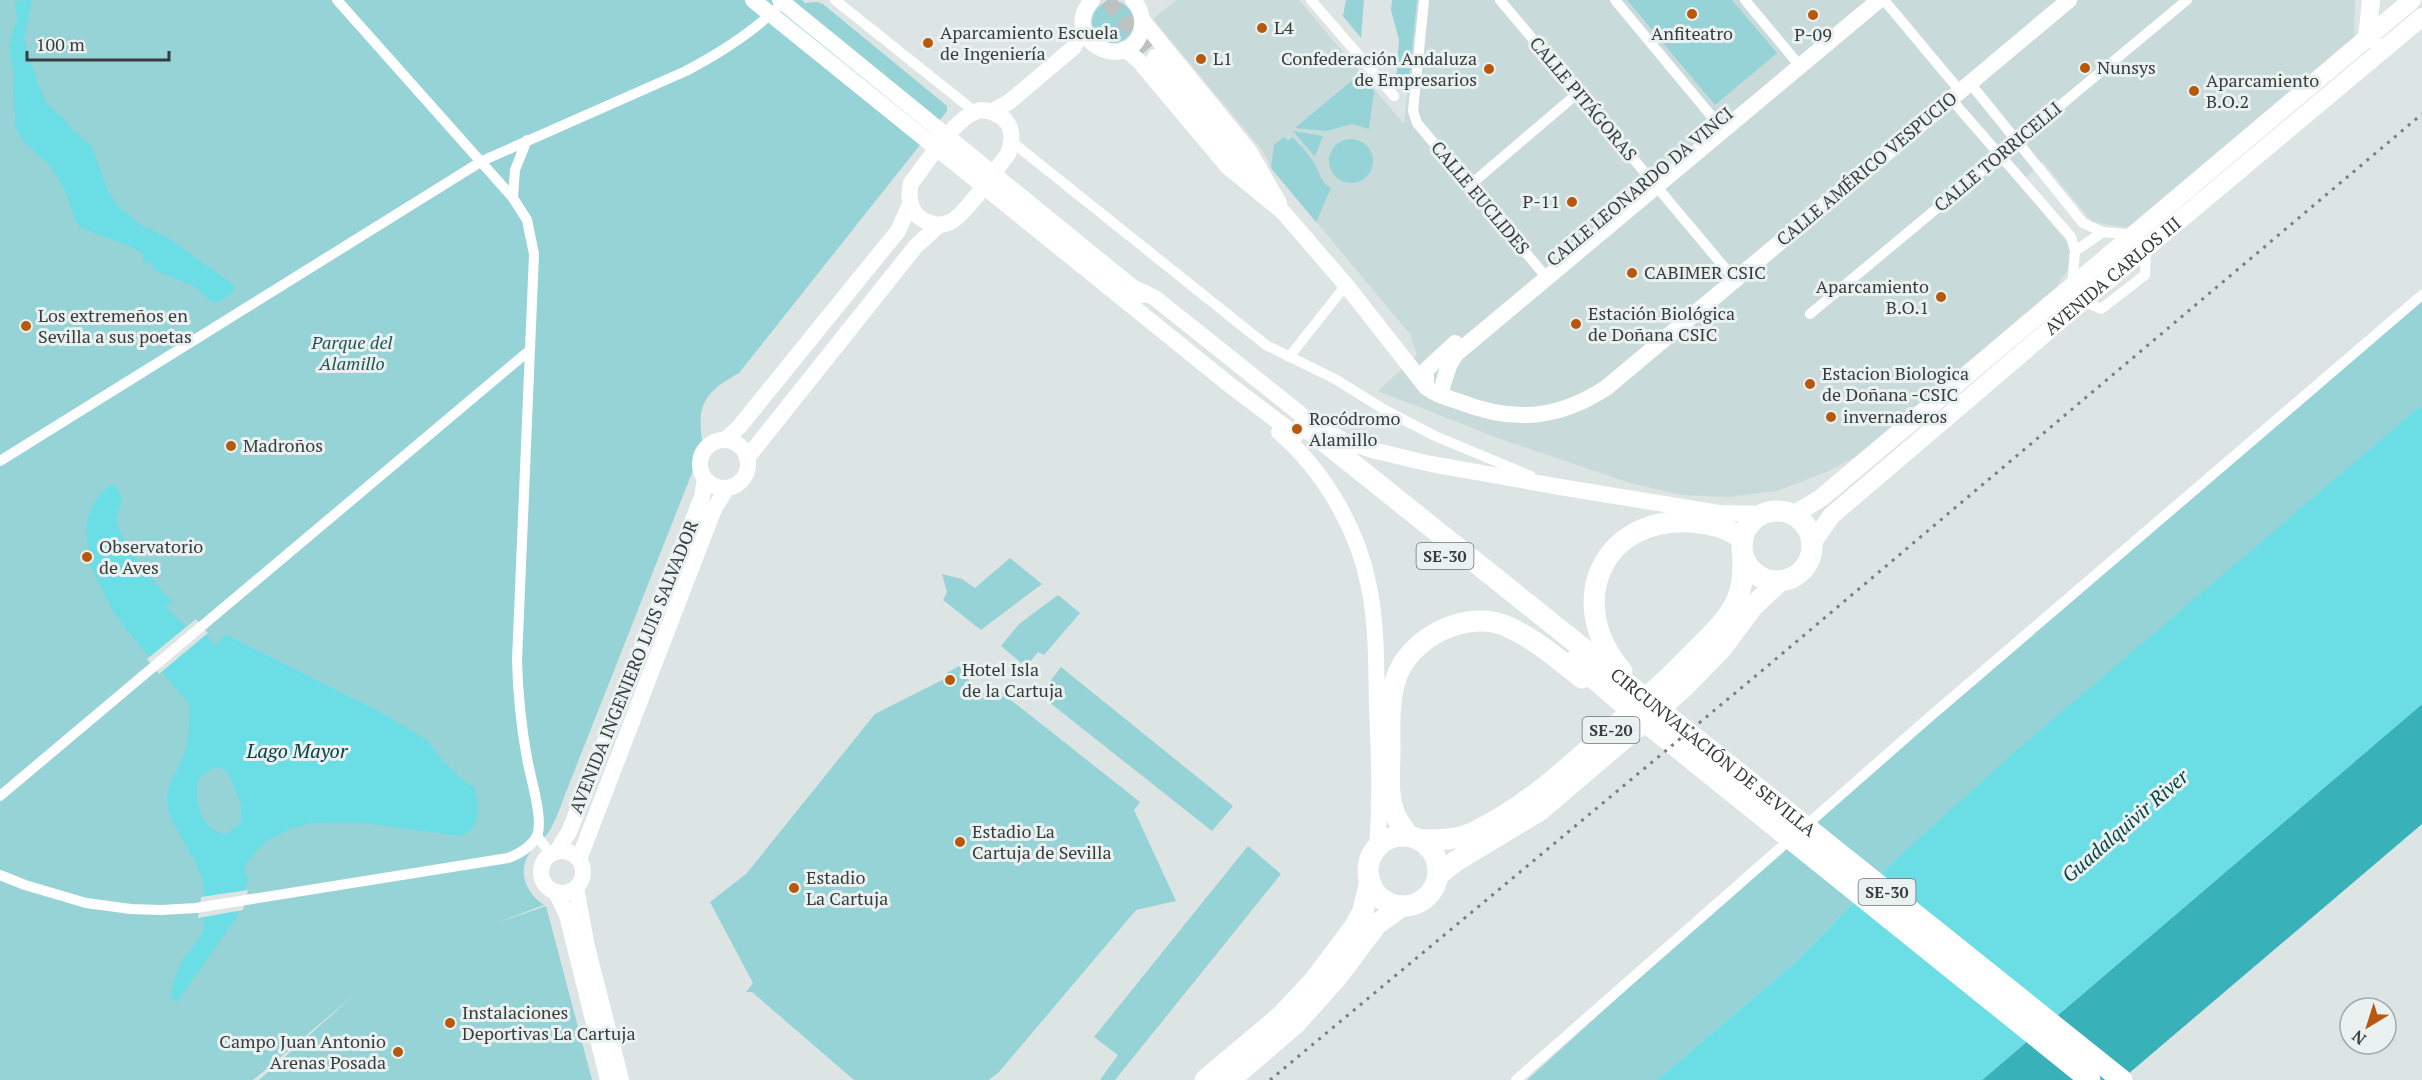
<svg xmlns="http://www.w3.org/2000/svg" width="2422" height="1080" font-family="'PT Serif',serif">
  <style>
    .built { fill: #c9dadb }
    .green { fill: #95d3d6 }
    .forest { fill: #38b1b8 }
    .water { fill: #6bdde4; fill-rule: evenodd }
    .pier { fill: #dde4e4 }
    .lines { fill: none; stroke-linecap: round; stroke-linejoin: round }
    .secondary-tunnel { stroke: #bcc2c2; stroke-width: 16; stroke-dasharray: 16 8; stroke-linecap: butt }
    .street { stroke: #fff; stroke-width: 10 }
    .secondary { stroke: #fff; stroke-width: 16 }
    .primary { stroke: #fff; stroke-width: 18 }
    .highway { stroke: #fff; stroke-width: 21 }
    .rail { stroke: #7a7f7f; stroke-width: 3; stroke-dasharray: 3 6; stroke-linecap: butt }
    .poi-dot { fill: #b7580d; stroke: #eaf1f1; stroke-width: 2 }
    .labels { text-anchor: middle; stroke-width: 6; stroke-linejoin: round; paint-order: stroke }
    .shield { fill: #eaf1f1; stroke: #6e7272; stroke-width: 1.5 }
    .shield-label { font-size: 16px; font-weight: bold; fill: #393c3c }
    .poi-label { font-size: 18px; fill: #393c3c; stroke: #eaf1f1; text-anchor: start }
    .street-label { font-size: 18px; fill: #393c3c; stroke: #eaf1f1 }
    .park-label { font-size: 18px; font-style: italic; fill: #225457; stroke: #eaf1f1 }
    .water-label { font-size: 20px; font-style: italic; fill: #094043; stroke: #eaf1f1 }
  </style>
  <rect width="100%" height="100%" fill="#dde4e4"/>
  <polygon class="built" points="1176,0 1299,0 1404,124 1417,0 2355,0 2354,37 2130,228 2092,222 2043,162 2019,184 2070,246 2068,270 2056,287 1857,456 1829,471 1777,491 1729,497 1681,495 1630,483 1503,440 1378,391 1417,355 1410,334 1271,168 1262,150 1153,19"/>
  <g class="green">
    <path d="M0,0H802L805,3L817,2L823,4L947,106V111L739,373C703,393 696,406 703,445L570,782C563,798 558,818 548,833C543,841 534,846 529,854C517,873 527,894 544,905L499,922L546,906L592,1080H259L354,995L253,1080H0Z"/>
    <polygon points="1346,0 1364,0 1361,38 1343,16"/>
    <polygon points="1392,0 1417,0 1409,79 1403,87 1396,82 1399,40 1391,10"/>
    <polygon points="1627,0 1732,0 1777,53 1715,105"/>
    <circle cx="1113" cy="22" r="21"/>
    <polygon points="1355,78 1362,86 1366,83 1374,91 1369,129 1352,124 1327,131 1295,128"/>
    <polygon points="1293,131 1323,136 1315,157"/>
    <path d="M1284,137L1288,141L1293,137C1299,145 1307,152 1312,160C1321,171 1317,179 1331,188L1316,222L1271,168L1274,145Z"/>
    <circle cx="1351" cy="161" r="22"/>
    <polygon points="2422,297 2422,405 1892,863 1797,961 1657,1080 1527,1080 1822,812"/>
    <polygon points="1010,558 1042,584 981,630 943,600 947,592 942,574 962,579 975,588"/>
    <polygon points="1058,595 1080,613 1044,655 1038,652 1026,667 1001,646 1019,624"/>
    <polygon points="959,666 978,694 1002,693 1140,802 1134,810 1176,901 1136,910 999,1072 989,1080 854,1080 752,992 746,992 753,983 710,902 746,874 875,714 948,677 947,673"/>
    <polygon points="1061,667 1233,806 1212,831 1040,695"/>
    <polygon points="1248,846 1281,874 1115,1080 1100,1080 1118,1055 1094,1037"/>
  </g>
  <polygon class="forest" points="2422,704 2422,824 2121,1080 1982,1080"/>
  <g class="water">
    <polygon points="32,0 24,39 39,87 49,106 66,121 68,126 92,147 107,189 117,205 139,224 168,238 234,285 234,292 214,304 196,287 152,269 154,265 148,262 147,264 142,260 144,255 134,248 81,228 75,219 65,190 51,167 23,141 16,128 13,90 14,76 9,46 17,18 15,1"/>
    <polygon points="2422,405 2422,704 1982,1080 1657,1080 1797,961 1892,863 2016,751"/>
    <path d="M110,485L116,486L122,499C121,504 118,511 117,517C115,539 157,585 172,602L166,607L186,628L195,621L214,645L227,635L378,711L427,740L441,759L461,779L474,787C480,804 481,829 461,836L355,822L310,823L287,830L264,843L246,864L245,872L248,879L237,917L177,1002L171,998C172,986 176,974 181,963C187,951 205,938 204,923C202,909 206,893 202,878C195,853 166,822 167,798C168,781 180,767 185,751C189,737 189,720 190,705L126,629L112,609L87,560L91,559C83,528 83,510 110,485ZM219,767L227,771L241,804V822L227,834C202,834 192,799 199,778L209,770Z"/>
  </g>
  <g class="pier">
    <polygon points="196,619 208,633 159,674 147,659"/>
    <polygon points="248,890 243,910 198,918 201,897"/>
  </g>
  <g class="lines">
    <polyline class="secondary-tunnel" points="1107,0 1155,57"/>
    <g class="street">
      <polyline points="835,0 974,111"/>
      <polyline points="1311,0 1394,96"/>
      <polyline points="1424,0 1413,111 1417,123 1547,278"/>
      <polyline points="1500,0 1735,280"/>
      <polyline points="1615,0 1723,130"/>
      <polyline points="1745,0 1800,66"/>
      <polyline points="1884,0 1960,91"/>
      <polyline points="1970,83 2083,223 2103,232"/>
      <polyline points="1951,99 2071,237 2075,251"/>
      <polyline points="1012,142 1266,345 1335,379 1385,410 1435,436 1531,476"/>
      <polyline points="1470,185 1578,93"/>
      <polyline points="513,198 515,170 527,140"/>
      <polygon points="2103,232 2135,235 2146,248 2145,275 2101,309 2083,301 2072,288 2075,251"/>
      <polyline points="1810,314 2187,0"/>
      <polyline points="1289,357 1346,285"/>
      <path d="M0,461L482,161L686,71C718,54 749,35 775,10"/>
      <polyline points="0,796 530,350"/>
      <polyline points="537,836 551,854"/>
      <path d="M0,875L25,885L86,903L131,909L161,910L196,908L508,858C519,854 531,847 537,836C544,819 530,777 527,758C521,726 518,694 517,661L534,254L527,220L513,198L337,0"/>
      <polyline points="1516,1080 1925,721 2422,295"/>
    </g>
    <g class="secondary">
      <polyline points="753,0 1231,386 1296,435"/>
      <polyline points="780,0 1142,295"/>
      <path d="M1092,0C1057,41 1129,75 1141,31C1144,18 1141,9 1133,0"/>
      <polyline points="1143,21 1249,151 1279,203"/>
      <path d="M1125,49L1140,62L1228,167L1283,212L1346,285L1426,387C1436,395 1448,398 1460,402C1514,423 1558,419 1606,388L2069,0"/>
      <polyline points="1155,57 1254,176"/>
      <path d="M981,110C1008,113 1017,129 1008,154C996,169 966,215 950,222C940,227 928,224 919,217C909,208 908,195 911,183C927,163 956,115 981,110Z"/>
      <polyline points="993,111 1009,102 1073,48 1084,29"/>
      <polyline points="1134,288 1155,298 1308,420 1344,441 1372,450 1431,464 1560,487 1719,513 1764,514"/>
      <polyline points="1426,387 1426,370 1455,343"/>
      <path d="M1438,394C1445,389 1444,367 1457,353L1879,0"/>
      <path d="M1279,432C1324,471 1358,529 1369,587C1377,626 1376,666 1377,706C1379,753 1381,800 1377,847"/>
      <polyline points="725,440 739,427 898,231 910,204"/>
      <circle cx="724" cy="464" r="24"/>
      <polyline points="747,458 916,246 939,225"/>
      <polyline points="557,851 569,832 702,497 705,479"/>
      <circle cx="562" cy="872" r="21"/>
      <polyline points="579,859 714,509 727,488"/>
      <polyline points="576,888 587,947 621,1080"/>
      <polyline points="556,892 567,915 608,1080"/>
    </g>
    <g class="primary">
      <polyline points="2371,0 2367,38 2372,39"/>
      <polyline points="1793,515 1821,498 2412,0"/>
      <path id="s1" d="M1812,544L1831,516L2083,301L2422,17"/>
    </g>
    <g class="highway">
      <path id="s2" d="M1304,425L2122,1080"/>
      <circle cx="1777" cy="546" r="35"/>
      <polyline points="1574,661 1627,707 2090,1080"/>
      <path d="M1622,671C1564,604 1601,516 1692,522C1711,524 1728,527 1743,540"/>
      <circle cx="1403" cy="871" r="35"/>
      <path d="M1409,836C1384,807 1390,786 1390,750C1390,724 1388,697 1398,673C1415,635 1467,610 1506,626C1534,638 1558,659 1582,678"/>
      <path d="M1420,840C1440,840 1456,840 1474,832C1521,810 1561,774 1599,740C1631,712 1664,684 1693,653C1709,637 1727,621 1737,600C1743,585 1743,571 1743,555"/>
      <polyline points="1438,875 1456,861 1539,811 1620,742 1684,687 1722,648 1753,606 1780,581"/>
      <polyline points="1205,1080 1281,1016 1313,982 1355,926 1363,911 1370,881"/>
      <polyline points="1230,1080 1296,1023 1338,976 1377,924 1402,906"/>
    </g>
    <polyline class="rail" points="1270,1080 1764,669 2422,114"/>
  </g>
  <g class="poi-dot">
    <circle cx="1692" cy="14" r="6"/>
    <circle cx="1813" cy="15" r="6"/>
    <circle cx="1262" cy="28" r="6"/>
    <circle cx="928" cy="43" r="6"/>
    <circle cx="1201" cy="59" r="6"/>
    <circle cx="2085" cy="68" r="6"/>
    <circle cx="1489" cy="69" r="6"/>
    <circle cx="2194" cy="91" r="6"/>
    <circle cx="1572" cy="202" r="6"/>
    <circle cx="1632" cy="273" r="6"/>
    <circle cx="1941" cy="297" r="6"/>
    <circle cx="1576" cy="324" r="6"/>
    <circle cx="26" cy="326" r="6"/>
    <circle cx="1810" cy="384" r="6"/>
    <circle cx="1831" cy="417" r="6"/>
    <circle cx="1297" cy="429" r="6"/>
    <circle cx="231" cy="446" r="6"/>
    <circle cx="87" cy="557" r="6"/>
    <circle cx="950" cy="680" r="6"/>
    <circle cx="960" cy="842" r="6"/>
    <circle cx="794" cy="888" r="6"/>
    <circle cx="450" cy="1023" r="6"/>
    <circle cx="398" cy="1052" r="6"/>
  </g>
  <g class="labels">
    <g class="shield">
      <rect x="1416.5" y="543" width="57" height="26" rx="4.5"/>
      <rect x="1582.5" y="717" width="57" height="26" rx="4.5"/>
      <rect x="1858.5" y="879" width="57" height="26" rx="4.5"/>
    </g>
    <g class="shield-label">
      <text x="1445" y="562">SE-30</text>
      <text x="1611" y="736">SE-20</text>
      <text x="1887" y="898">SE-30</text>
    </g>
    <g class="poi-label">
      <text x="1274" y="34">L4</text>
      <text x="940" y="39">Aparcamiento Escuela<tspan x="940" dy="21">de Ingeniería</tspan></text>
      <text x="1692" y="40" text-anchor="middle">Anfiteatro</text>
      <text x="1813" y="41" text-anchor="middle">P-09</text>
      <text x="1213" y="65">L1</text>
      <text x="1477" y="65" text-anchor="end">Confederación Andaluza<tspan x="1477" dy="21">de Empresarios</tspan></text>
      <text x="2097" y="74">Nunsys</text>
      <text x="2206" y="87">Aparcamiento<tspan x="2206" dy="21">B.O.2</tspan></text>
      <text x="1560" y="208" text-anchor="end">P-11</text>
      <text x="1644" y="279">CABIMER CSIC</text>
      <text x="1929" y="293" text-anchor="end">Aparcamiento<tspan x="1929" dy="21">B.O.1</tspan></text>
      <text x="1588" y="320">Estación Biológica<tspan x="1588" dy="21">de Doñana CSIC</tspan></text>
      <text x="38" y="322">Los extremeños en<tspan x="38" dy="21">Sevilla a sus poetas</tspan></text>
      <text x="1822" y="380">Estacion Biologica<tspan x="1822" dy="21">de Doñana -CSIC</tspan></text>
      <text x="1843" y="423">invernaderos</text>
      <text x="1309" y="425">Rocódromo<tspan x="1309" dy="21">Alamillo</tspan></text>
      <text x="243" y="452">Madroños</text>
      <text x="99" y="553">Observatorio<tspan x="99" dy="21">de Aves</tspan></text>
      <text x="962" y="676">Hotel Isla<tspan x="962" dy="21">de la Cartuja</tspan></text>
      <text x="972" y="838">Estadio La<tspan x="972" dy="21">Cartuja de Sevilla</tspan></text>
      <text x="806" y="884">Estadio<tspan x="806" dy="21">La Cartuja</tspan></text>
      <text x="462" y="1019">Instalaciones<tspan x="462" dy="21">Deportivas La Cartuja</tspan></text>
      <text x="386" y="1048" text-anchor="end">Campo Juan Antonio<tspan x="386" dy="21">Arenas Posada</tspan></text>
    </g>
    <g class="street-label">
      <text transform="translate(1583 99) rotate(50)" y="6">CALLE PITÁGORAS</text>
      <text transform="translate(1998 157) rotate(-40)" y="6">CALLE TORRICELLI</text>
      <text transform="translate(1867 169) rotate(-40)" y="6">CALLE AMÉRICO VESPUCIO</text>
      <text transform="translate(1640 187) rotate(-40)" y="6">CALLE LEONARDO DA VINCI</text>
      <text transform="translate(1480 198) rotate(50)" y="6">CALLE EUCLIDES</text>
      <text dy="6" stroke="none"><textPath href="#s1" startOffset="404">AVENIDA CARLOS III</textPath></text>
      <text transform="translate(634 667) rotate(-68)" y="6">AVENIDA INGENIERO LUIS SALVADOR</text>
      <text dy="6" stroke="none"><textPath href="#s2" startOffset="524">CIRCUNVALACIÓN DE SEVILLA</textPath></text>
    </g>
    <g class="park-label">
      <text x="352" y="349">Parque del<tspan x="352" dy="21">Alamillo</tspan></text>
    </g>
    <g class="water-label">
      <text x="297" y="758">Lago Mayor</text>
      <text transform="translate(2125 826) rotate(-41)" y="7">Guadalquivir River</text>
    </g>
  </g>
  <g transform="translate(2368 1026) rotate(218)"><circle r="28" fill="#eaf1f1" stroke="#a3a9a9" stroke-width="1.5"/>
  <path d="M0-4.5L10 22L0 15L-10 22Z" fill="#b7580d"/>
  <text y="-9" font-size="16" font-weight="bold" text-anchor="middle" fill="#393c3c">N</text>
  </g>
  <path d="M27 51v9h142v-9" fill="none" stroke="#393c3c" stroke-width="3"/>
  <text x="36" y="51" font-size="18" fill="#393c3c" stroke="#eaf1f1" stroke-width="4.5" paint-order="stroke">100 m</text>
</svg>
